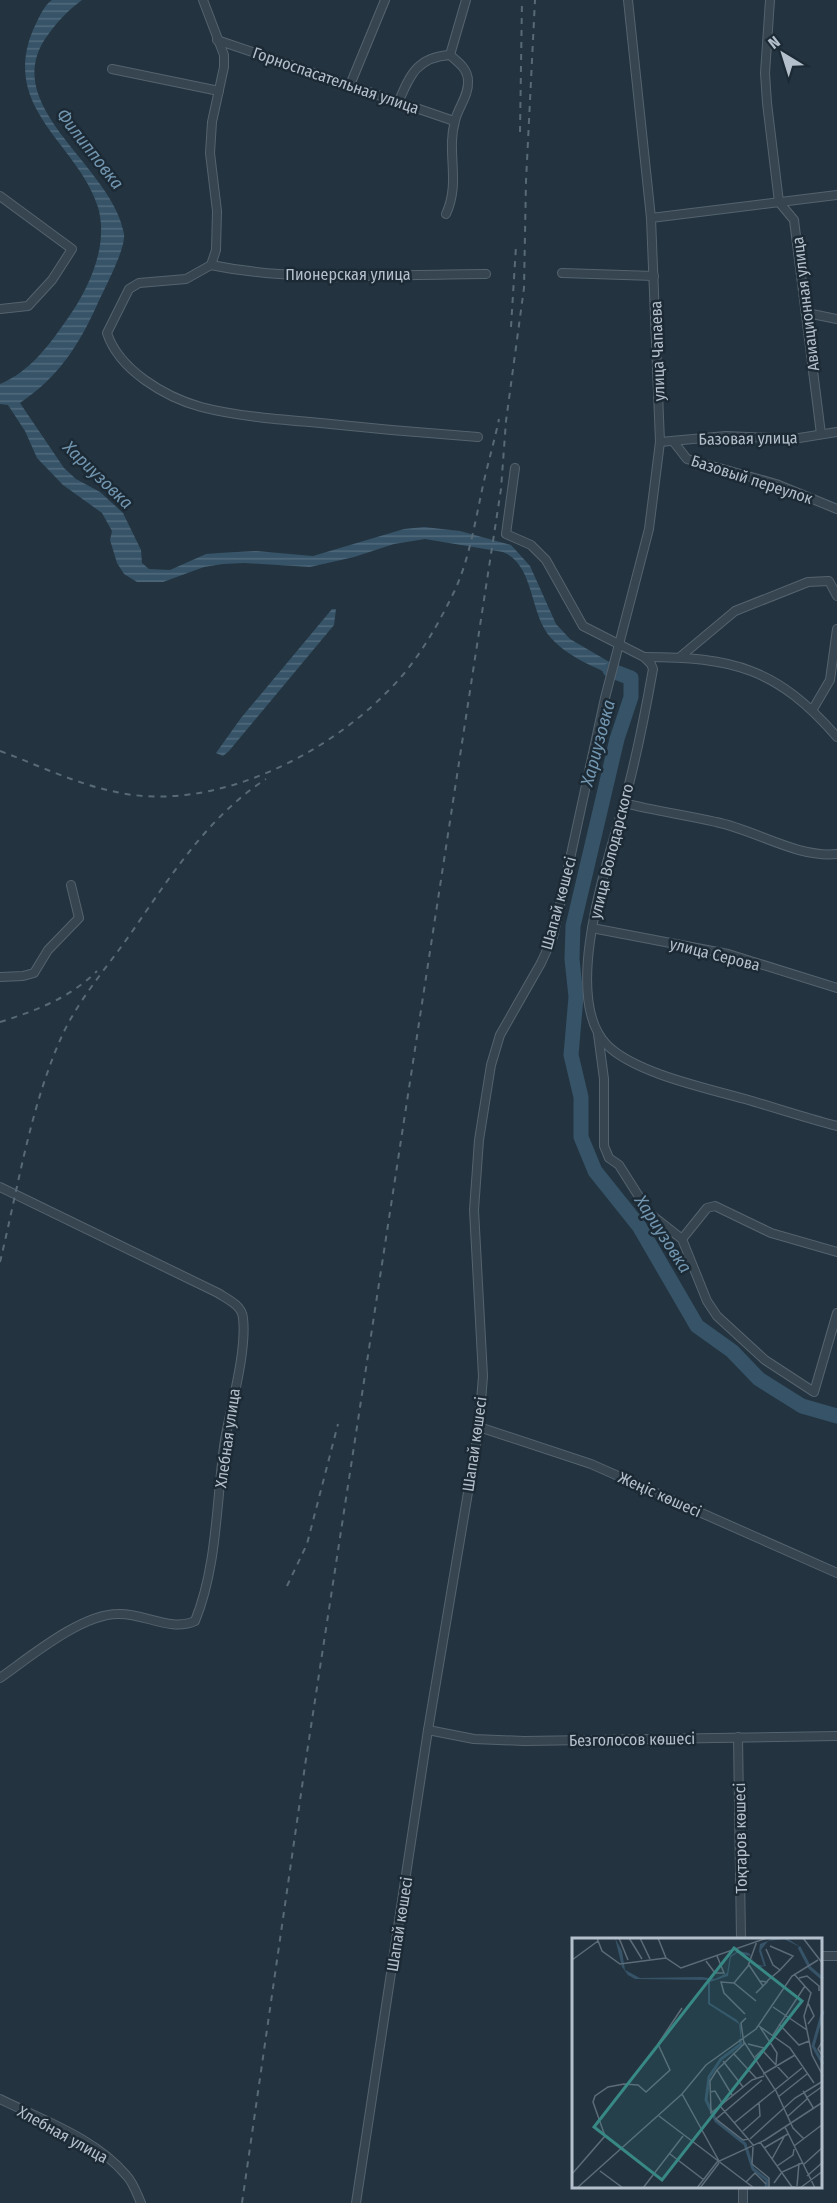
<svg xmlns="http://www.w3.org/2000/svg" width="837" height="2203" font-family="'Fira Sans Condensed',sans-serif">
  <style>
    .water { fill: url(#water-rules) }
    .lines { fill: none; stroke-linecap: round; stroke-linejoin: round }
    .river { stroke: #365368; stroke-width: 15 }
    .minor-casing { stroke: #55636e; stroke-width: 10 }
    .minor { stroke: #374550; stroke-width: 8 }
    .rail { stroke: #596a77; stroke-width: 2; stroke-dasharray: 6 6; stroke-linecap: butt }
    .labels { text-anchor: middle; stroke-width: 5; stroke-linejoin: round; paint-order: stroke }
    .street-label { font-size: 16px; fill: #b4c0cb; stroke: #1c2a35 }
    .water-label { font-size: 18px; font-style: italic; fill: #7296b0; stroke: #1c2a35 }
    .inset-river { fill: none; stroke: #365368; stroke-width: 3 }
    .inset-road { fill: none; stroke: #5d6c78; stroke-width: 1.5 }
    .view { fill: #388885; fill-opacity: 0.15; stroke: #388885; stroke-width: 3 }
    .inset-edge { fill: none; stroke: #b4c0cb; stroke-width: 3 }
  </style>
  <defs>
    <pattern id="water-rules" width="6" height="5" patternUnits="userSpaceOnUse" patternTransform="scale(1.5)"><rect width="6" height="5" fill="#365368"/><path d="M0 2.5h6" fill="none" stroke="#516a7c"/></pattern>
  </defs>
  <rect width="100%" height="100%" fill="#233440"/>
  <g class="water">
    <path d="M52,0H82C67,11 56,23 45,39C0,109 113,166 124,234C126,249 104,289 97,305C78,347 58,377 20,403L64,468L76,479L100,492L123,513L141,550L142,563L149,569L170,570L206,554L219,553L256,551L313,556L404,529L424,527L460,531L511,545L530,566L556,624L570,639L630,674L628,682C602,670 571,660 551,638C529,614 535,565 503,552L425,539L394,544L354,557L310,567L244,563L223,564L204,567L163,582H137L124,574L117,563L110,540L112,531L102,513L63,485L37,458L25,431L8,405L0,404V384C31,371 49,345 68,318C89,288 109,246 98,207C79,145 0,109 33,30C38,20 43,6 52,0Z"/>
    <polygon points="332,609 336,609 334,625 229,751 223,756 216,753 241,718"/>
  </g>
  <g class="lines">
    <polyline class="river" points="610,670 631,678 631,697 617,739 573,926 572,959 576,997 571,1055 581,1097 581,1137 595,1171 639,1226 697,1326 732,1351 759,1379 802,1406 837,1416"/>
    <g class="minor-casing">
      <g id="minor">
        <path d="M203,0L224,55V67L212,122L210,153L217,211L216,250L211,265L186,279L139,283L129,289L107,333C119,370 165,397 201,407C236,416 274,419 310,422C366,428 422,433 478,437"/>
        <polyline points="770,0 765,73 767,103 779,202 794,220 821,434"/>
        <polyline points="217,40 454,121"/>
        <polyline points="450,55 466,0"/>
        <polyline points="112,69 219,91"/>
        <polyline points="350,85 385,0"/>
        <path d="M398,103C410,75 417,57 450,55C458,62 468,69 468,81C469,96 458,107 455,121C446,152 461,182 446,214"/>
        <polyline points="0,196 72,249 52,280 28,306 0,309"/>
        <polyline points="651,218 837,195"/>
        <path d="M211,265C300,283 395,274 486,274"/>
        <polyline points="562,273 654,276"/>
        <polyline points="807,313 837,319"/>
        <polyline points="673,441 687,459 776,484 837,509"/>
        <polyline points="660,442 726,436 793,439 837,432"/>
        <path d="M515,468L506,534L531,545L546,560L583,626L644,657L651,664L653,669C645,714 636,760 624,803C609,858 560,997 607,1045C635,1073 706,1088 745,1099C776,1108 806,1118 837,1126"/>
        <path d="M644,657C733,657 777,668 837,737"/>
        <polyline points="680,657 735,611 808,582 829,581 837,596"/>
        <polyline points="813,709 830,680 837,629"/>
        <path d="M624,803C655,811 686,815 716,822C756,830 796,858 837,854"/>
        <polyline points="592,928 728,954 837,988"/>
        <polyline points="0,977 23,976 34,973 48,950 79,918 71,885"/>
        <polyline points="598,1034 604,1079 604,1146 609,1158 619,1165 650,1214 682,1239 707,1301 717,1316 765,1360 814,1392 837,1313"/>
        <path d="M0,1187L218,1293C227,1299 242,1305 243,1318C247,1351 231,1406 225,1440C216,1499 218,1565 195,1621C171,1632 144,1613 118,1614C81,1614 30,1657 0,1678"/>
        <polyline points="682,1239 707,1208 715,1206 771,1233 837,1252"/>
        <polyline points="479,1427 591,1464 837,1573"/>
        <polyline points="428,1730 474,1739 524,1741 837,1736"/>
        <polyline points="738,1737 741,1939"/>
        <polyline points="820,1956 837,1956"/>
        <path d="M0,2099C42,2120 95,2138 126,2175C133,2182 137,2194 141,2203"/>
        <polyline points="743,2186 743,2203"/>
        <polyline points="356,2203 428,1730 479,1427 483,1376 474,1210 479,1140 491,1065 500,1035 541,963 553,937 605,698 649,529 660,442 651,218 628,0"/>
      </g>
    </g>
    <use href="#minor" class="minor"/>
    <g class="rail">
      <polyline points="520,132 522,0"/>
      <polyline points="511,327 516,246"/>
      <path d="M0,751C38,765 76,784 116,792C210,813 322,758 387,692C416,664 437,627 455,590C469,559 475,523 482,490C487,466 494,443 499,419"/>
      <path d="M0,1022C35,1011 70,998 97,971"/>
      <path d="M0,1262C18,1188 30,1108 61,1038C76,1004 102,973 124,943C166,884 204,819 266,779"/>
      <polyline points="287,1586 307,1544 338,1424"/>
      <polyline points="242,2203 306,1759 501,489 506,421 524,288 526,181 535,0"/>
    </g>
  </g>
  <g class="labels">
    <g class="street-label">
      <text transform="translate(336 80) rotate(19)" y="6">Горноспасательная улица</text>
      <text x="348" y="280">Пионерская улица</text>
      <text transform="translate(805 304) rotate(-97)" y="6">Авиационная улица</text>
      <text transform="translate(657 351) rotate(-92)" y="6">улица Чапаева</text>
      <text transform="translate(748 438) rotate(-1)" y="6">Базовая улица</text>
      <text transform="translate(752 479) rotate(18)" y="6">Базовый переулок</text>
      <text transform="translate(611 851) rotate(-76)" y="6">улица Володарского</text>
      <text transform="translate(558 903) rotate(-75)" y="6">Шапай көшесі</text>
      <text transform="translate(715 954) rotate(14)" y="6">улица Серова</text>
      <text transform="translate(227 1438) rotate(-82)" y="6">Хлебная улица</text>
      <text transform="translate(474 1444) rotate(-82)" y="6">Шапай көшесі</text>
      <text transform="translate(660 1494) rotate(24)" y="6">Жеңіс көшесі</text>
      <text transform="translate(632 1739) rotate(-1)" y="6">Безголосов көшесі</text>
      <text transform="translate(740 1838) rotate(-91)" y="6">Тоқтаров көшесі</text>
      <text transform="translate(399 1924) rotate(-81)" y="6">Шапай көшесі</text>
      <text transform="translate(63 2134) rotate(29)" y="6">Хлебная улица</text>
    </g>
    <g class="water-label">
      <text transform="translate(90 149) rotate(52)" y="6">Филипповка</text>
      <text transform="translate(98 475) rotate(44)" y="6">Хариузовка</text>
      <text transform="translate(598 743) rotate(-75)" y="6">Хариузовка</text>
      <text transform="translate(663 1234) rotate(57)" y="6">Хариузовка</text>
    </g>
  </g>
  <g transform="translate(572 1938)">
    <rect width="250" height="250" fill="#233440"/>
    <path d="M43,0L50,13L53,32L68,40L130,39L143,41L155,35L158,18L166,13L177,15L184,26L192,28L187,13L188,6L203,0H214L216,1L230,10L212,1L196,3L189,12L194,28L187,29L178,18L165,15L159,19L156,38L138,44V65L165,82L169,88V105L167,86L136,66V42L63,41L56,37L50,29Z" fill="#365368"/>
    <path class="inset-river" d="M227,9L238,30L251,41M251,73L241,108L251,126M168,101L169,106L149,121L137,139L134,162L144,183L173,206L181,231L195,242L194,250"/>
    <path class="inset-road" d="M25,0L30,13L48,26L94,20M47,0L56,22M57,0L70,21M68,0L78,21M86,0L94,20L109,30L195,0M231,0L251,26M198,8L221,18L208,32M194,11L201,27L208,32L195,43M0,22L26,3M134,23L143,35H152L145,18M177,27L191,48M222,36L239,55L232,78L240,117L251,138M227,40L235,38L247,48V53M162,45L176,28L185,3M184,55L195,44L188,43M201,69L235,92M173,76L152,55L149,44L162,45L184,63M207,86L227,107L237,103M236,86L242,78L236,65M187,88L218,110L242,145M188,89L205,115L204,126M201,97L233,48M251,102L246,111L251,119M172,104L204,153L221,190L232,201M176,106L192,110L183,119M191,113L216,140M161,115L184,140M151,123L171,149M145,132L138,143L139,175L180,142L192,138M191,136L223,117M231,153L242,171M138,154L143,153L150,165M110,156L147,223M160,157L145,132L172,106L169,85L174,80M206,159L235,136M234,160L251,148M148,168L182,208M87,178L182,250M216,178L235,161M162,185L230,130M213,189L243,250M171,193L188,178L187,164M177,201L171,202L144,181L190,142M178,201L223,160L251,143M188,204L220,249L227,250M222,208L251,186M181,209L180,226L197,240V250M192,210L216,196M98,216L132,242M200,221L212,199M231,227L251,209M205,228L221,217L222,211M28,233L51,250M0,236L33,198L21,164L23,158L36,149L52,146L66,147L74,154L98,132L86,106L110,70M235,238L251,224M174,244L183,235L194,246M202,245L210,234L230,225M225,248L227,225M5,250L110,156L134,127L184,91L220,38L246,22M71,250L111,198M125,250L145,224L193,202L251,164M128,250L147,225M228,250L251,233"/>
    <path class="view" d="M162,10L230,63L90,242L22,189Z"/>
    <rect width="250" height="250" class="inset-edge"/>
  </g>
  <g transform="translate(783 54) rotate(322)" stroke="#1c2a35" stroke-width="4.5" paint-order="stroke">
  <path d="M0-4.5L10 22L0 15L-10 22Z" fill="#b4c0cb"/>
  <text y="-9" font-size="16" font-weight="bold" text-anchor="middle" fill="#b4c0cb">N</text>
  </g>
</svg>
